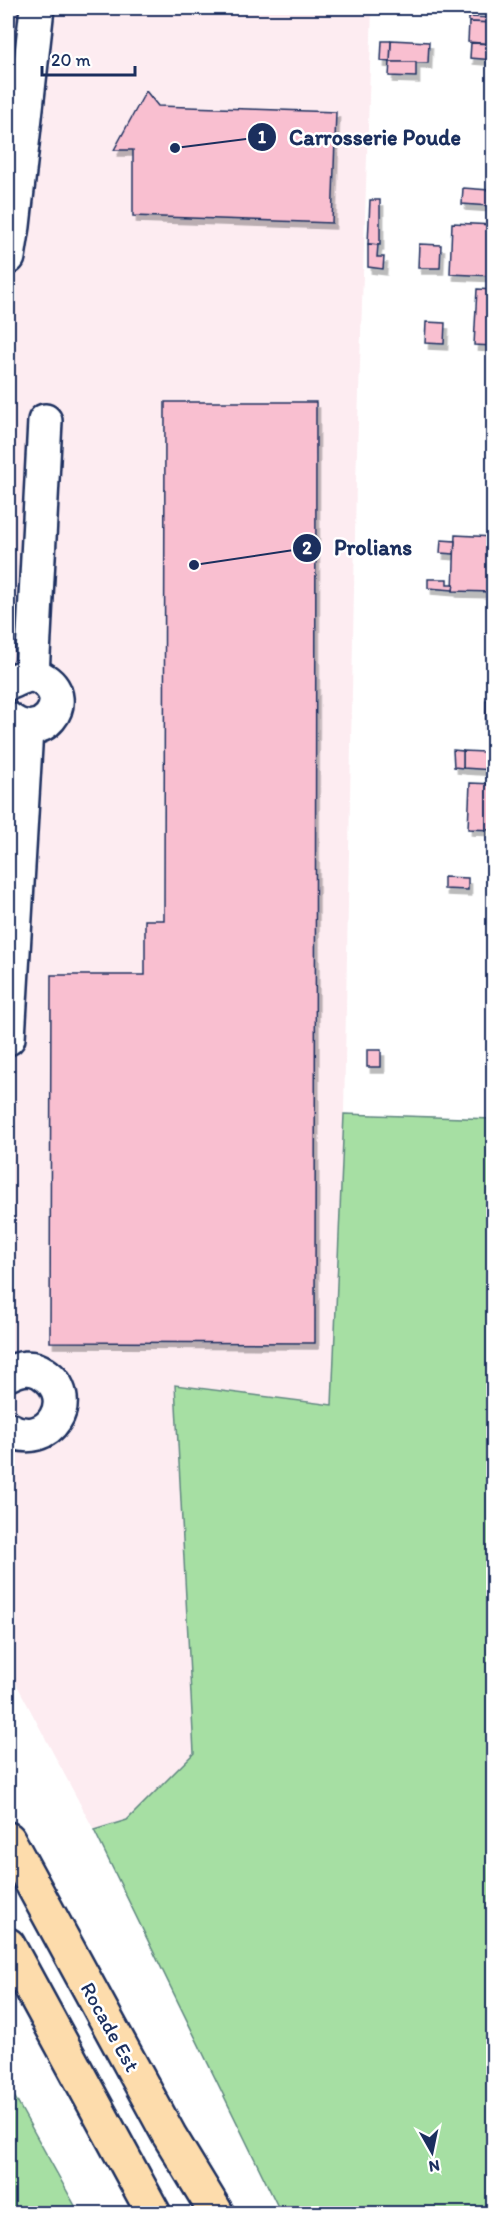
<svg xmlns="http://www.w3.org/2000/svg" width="501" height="2221" font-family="Itim,sans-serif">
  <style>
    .built { fill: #fdecf1 }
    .green { fill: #a6dfa3; stroke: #608780; stroke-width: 1.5 }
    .building { fill: #f9bfd0; stroke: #1b2f5e; stroke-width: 1.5; filter: url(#shadow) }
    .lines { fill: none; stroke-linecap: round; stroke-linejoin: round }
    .minor-casing { stroke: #1b2f5e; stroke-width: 38 }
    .highway-casing { stroke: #1b2f5e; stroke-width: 38 }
    .minor { stroke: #fff; stroke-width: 33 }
    .highway { stroke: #fddcac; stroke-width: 33 }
    .labels { text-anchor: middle; stroke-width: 5; stroke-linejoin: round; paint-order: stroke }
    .street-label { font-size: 21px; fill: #1b2f5e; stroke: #fff }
    .leader { fill: none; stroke: #1b2f5e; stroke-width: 2 }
    .callout-dot { fill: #1b2f5e; stroke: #fff; stroke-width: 2 }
    .mark-label { font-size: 18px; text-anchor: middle; font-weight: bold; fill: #fff }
    .callout-label { font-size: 22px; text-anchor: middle; font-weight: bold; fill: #1b2f5e; stroke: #fff; stroke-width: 5; stroke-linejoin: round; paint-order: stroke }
  </style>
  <defs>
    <filter id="shadow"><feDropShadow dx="3.5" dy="6" stdDeviation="0" flood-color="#0004"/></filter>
  </defs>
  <rect width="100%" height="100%" fill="#fff"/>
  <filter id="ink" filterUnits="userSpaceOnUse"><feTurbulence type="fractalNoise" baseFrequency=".0167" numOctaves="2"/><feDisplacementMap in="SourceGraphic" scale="12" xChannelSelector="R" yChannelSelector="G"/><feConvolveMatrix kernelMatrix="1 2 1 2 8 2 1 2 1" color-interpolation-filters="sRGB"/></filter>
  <g filter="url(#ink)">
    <polygon class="built" points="8,8 372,8 356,482 344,1114 332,1405 175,1386 194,1753 127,1820 94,1830 8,1668"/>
    <g class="green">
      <polygon points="344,1114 493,1119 493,2213 281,2213 94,1830 127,1820 194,1753 175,1385 332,1405"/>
      <polygon points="8,2085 79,2213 8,2213"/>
    </g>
    <g class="building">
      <polygon points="469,17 494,18 494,23 469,22"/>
      <polygon points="469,22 494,23 494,44 468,42"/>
      <polygon points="391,40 429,42 428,63 390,62"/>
      <polygon points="382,41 391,41 390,62 381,61"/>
      <polygon points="471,43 494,44 494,60 470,58"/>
      <polygon points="390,62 416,62 416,77 389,76"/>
      <polygon points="492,78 494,78 494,120 491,120"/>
      <polygon points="146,91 158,106 336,112 332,223 133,216 133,150 114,150"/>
      <polygon points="463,188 489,190 489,206 462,204"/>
      <polygon points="370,200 380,200 380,245 368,244"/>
      <polygon points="452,223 494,225 494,276 450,274"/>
      <polygon points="368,244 378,245 377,257 384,257 383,269 368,267"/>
      <polygon points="419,244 441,245 440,268 418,268"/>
      <polygon points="477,289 494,290 494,346 474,345"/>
      <polygon points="426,322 445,323 444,344 425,343"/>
      <polygon points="165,402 316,402 315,1343 50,1342 51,975 145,975 145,920 164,920"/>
      <polygon points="455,535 494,537 493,592 453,591"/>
      <polygon points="441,540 455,541 454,554 440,553"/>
      <polygon points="428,579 447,579 447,584 454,584 453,590 428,588"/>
      <polygon points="486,700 494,701 494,770 463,768 463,751 485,752"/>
      <polygon points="453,750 463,751 463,768 454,767"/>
      <polygon points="470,783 494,784 494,830 468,829"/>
      <polygon points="491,843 494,843 494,879 490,878"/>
      <polygon points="444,877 468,878 468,890 444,889"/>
      <rect x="367" y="1050" width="14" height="17"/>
    </g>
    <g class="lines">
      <g class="minor-casing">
        <g id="minor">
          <polyline points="8,257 13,226 37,8"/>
          <polyline points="32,675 45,421"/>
          <path d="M8,683C14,681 23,676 30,675C35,675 40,677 44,680C75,701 41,746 8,719"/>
          <polyline points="8,1038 26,729"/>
          <path d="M8,1374C19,1368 32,1365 43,1373C82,1398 48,1452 8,1429"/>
        </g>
      </g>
      <g class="highway-casing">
        <g id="highway">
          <polyline points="8,1839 169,2135 217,2214"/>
          <polyline points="8,1945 154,2214"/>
        </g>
      </g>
      <use href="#minor" class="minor"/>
      <use href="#highway" class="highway"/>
    </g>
  </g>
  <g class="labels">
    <g class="street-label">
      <text transform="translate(110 2027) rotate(61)" y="7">Rocade Est</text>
    </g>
  </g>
  <path class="leader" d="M175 148L262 137M194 565L307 548"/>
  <g class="callout-dot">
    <circle cx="175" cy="148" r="6"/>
    <circle cx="194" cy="565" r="6"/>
    <circle cx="262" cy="137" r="15"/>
    <circle cx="307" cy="548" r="15"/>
  </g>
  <g class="mark-label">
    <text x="262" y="143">1</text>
    <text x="307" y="554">2</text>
  </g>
  <g class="callout-label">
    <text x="375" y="145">Carrosserie Poude</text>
    <text x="373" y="555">Prolians</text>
  </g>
  <rect width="501" height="2221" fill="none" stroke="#fff" stroke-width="30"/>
  <rect x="15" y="15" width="471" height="2191" fill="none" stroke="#1b2f5e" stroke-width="2" filter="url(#ink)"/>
  <g transform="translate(432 2152) rotate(171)" stroke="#ffffff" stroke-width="4.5" paint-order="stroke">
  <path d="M0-4.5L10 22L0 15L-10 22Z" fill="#1b2f5e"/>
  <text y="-9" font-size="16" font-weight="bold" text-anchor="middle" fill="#1b2f5e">N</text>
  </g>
  <path d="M42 66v9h93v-9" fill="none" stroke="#1b2f5e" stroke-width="3"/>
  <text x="51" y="66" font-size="18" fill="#1b2f5e" stroke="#ffffff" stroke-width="4.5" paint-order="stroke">20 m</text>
</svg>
